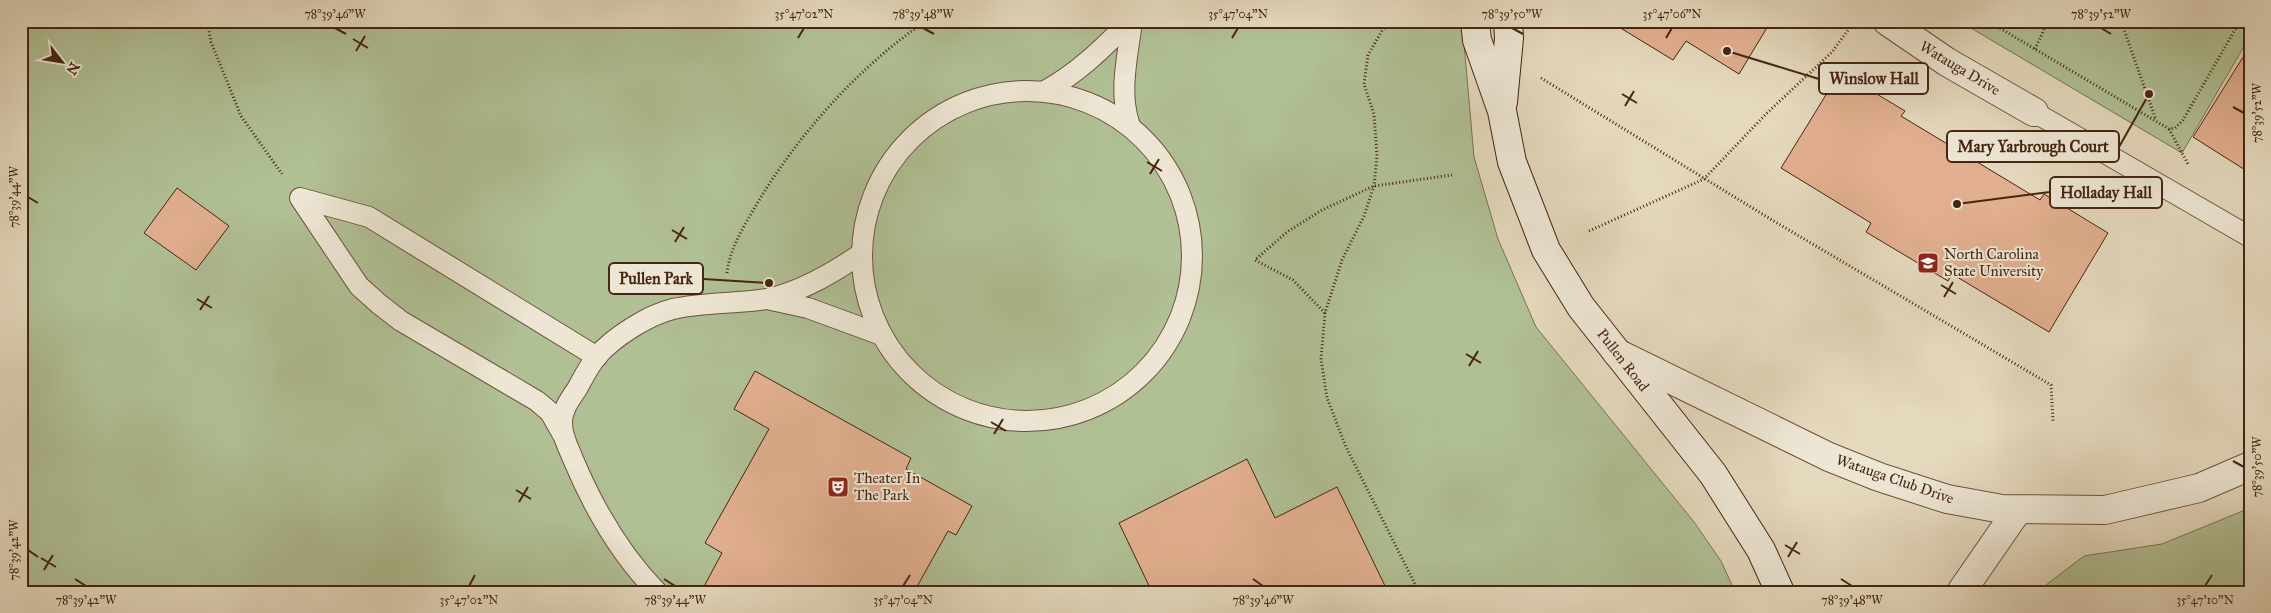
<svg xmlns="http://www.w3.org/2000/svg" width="2271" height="613" font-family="'IM FELL Great Primer',serif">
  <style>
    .green { fill: #b0bf94; stroke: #7b7252 }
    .building { fill: #e1af8f; stroke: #462511 }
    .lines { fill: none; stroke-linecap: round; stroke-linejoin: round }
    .service-casing { stroke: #6e523c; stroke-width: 22 }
    .minor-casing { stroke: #6e523c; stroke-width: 30 }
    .secondary-casing { stroke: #462511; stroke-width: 30 }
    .path { stroke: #462511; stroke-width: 3; stroke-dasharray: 1 2.5; stroke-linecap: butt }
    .service { stroke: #ede6d4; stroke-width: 20 }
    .minor { stroke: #ede6d4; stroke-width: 28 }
    .secondary { stroke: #ede6d4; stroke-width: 28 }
    .ticks { fill: none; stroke: #462511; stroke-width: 2 }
    .labels { text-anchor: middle; stroke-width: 4; stroke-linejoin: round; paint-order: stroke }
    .street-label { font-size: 15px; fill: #462511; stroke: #ede6d4 }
    .poi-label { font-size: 15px; fill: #462511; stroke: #ede6d4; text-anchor: start }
    .leader { fill: none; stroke: #462511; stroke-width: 2 }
    .callout-dot { fill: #462511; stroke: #ede6d4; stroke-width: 2 }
    .callout { fill: #ede6d4; stroke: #462511; stroke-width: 2 }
    .callout-label { font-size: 16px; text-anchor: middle; font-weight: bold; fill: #462511 }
    .neatline { fill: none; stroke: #462511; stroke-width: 2 }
    .ticks-label { font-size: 12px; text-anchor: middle; fill: #462511 }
  </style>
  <rect width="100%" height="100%" fill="#e4d8bd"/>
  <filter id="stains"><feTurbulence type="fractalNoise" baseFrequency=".004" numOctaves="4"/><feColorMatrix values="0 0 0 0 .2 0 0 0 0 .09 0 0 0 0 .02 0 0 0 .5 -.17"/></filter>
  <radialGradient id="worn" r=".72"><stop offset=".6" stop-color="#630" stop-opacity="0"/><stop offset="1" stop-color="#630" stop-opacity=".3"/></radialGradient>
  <g class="green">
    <polygon points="21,21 1462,21 1474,157 1498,239 1536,327 1694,522 1721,561 1735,592 21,592"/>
    <polygon points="1959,21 2250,21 2250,36 2182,153"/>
    <polygon points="2250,508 2250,592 2040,592 2046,585 2084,556 2162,544"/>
  </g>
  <g class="building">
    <polygon points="1609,21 1771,21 1739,74 1686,41 1673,60"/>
    <polygon points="2250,46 2250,173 2193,137"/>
    <polygon points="1840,72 1905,111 1901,116 2040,200 2044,194 2108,233 2049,332 1952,274 1948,281 1866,232 1871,223 1781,168"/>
    <polygon points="177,188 229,226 196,270 144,233"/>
    <polygon points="755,371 911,458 906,469 972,506 956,535 948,531 914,592 701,592 722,553 705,543 769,429 734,409"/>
    <polygon points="1247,459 1275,518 1337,487 1388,592 1152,592 1119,523"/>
  </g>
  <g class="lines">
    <g class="service-casing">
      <g id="service">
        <path d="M1045,91C1078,73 1103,48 1130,21"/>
        <circle cx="1027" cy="256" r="165"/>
        <polyline points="2034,112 2250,237"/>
        <path d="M1130,126C1118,92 1128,56 1132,21"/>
        <polyline points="767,299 808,308 879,334"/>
        <polyline points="563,435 550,412 537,401 401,321 379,304 359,286 300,198 369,217 597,357"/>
        <path d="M657,592C620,554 593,507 573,459C568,447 562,436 562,423C562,410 570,399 577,389C583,378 589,366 597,356C614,337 648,315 673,309C704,302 736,304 767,299C801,292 833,273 862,253"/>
      </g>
    </g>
    <g class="minor-casing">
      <g id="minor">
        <polyline points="1887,21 1947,62 2034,112"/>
        <polyline points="1617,353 1829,457 1879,477 1947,499 2002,509 2105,510 2199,488 2250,466"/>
        <polyline points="1961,592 2017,511"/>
      </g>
    </g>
    <g class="secondary-casing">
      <g id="secondary">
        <polyline points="1475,21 1477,40 1502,111 1512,162 1546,250 1581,307 1713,474 1761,550 1780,592"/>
        <polyline points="1503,102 1509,38 1508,21"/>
      </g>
    </g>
    <g class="path">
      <polyline points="207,21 211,42 241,116 282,174"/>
      <polyline points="1392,21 1383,29 1368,55 1364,84 1374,114 1377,156 1374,186 1364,216 1342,260 1325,313 1321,359 1327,398 1346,447 1419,592"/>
      <polyline points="1988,21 2169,129 2175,128 2183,120 2240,21"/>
      <polyline points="2121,21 2156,120"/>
      <polyline points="2035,49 2048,21"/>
      <polyline points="1541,78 1772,220 2051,385 2053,421"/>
      <polyline points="2169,129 2188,164"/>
      <polyline points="1589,231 1704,179 1766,114 1832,52 1851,26"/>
      <path d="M727,273C730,248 743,228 755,207C796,137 858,67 926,21"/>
      <polyline points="1325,313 1293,280 1255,260 1287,232 1322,210 1374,186 1452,175"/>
    </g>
    <use href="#service" class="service"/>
    <use href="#minor" class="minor"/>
    <use href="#secondary" class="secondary"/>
  </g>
  <path class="ticks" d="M335,28L346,34M923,28L934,34M1512,28L1523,34M2101,28L2111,34M798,38L804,28M1232,38L1238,28M1666,38L1672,28M353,39L368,48M356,51L365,36M1622,94L1637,103M1625,106L1634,91M2233,107L2244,113M1147,162L1162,171M1150,174L1159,159M28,197L38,203M672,230L687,239M675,242L684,227M1941,285L1956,294M1944,297L1953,282M197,299L212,308M200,310L209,296M1466,354L1481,363M1469,366L1478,351M991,422L1006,431M994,434L1003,419M2233,461L2244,467M516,490L531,499M519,502L528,487M1785,545L1800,554M28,550L38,557M1788,557L1797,542M41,558L56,567M44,570L53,555M75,579L86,586M664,579L675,586M1253,579L1263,586M1841,579L1852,586M469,586L475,575M903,586L910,575M2205,586L2212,575"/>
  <defs>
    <g id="university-square" transform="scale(1.125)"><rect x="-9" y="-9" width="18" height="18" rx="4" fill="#8f2418" stroke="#ede6d4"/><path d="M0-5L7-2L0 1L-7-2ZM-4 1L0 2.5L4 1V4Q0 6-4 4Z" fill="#fff"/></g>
    <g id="theatre-square" transform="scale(1.125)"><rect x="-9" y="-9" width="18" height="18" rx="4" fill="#8f2418" stroke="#ede6d4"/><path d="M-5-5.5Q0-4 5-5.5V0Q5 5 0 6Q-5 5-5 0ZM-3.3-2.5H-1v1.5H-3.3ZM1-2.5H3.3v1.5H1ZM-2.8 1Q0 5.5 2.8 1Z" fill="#fff"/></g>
  </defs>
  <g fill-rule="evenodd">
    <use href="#university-square" x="1928" y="263"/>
    <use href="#theatre-square" x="838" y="487"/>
  </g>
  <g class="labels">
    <g class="street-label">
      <text transform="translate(1960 68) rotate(31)" y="5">Watauga Drive</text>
      <text transform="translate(1623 360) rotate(52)" y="5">Pullen Road</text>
      <text transform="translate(1895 479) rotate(19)" y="5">Watauga Club Drive</text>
    </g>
    <g class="poi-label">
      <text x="1944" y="259">North Carolina<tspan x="1944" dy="17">State University</tspan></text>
      <text x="854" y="483">Theater In<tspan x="854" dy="17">The Park</tspan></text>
    </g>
  </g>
  <path class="leader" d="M1727 51L1819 79M2149 94L2119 147M1957 204L2050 192M769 283L703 279"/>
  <g class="callout-dot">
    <circle cx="1727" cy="51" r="5"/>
    <circle cx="2149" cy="94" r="5"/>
    <circle cx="1957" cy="204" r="5"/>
    <circle cx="769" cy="283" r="5"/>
  </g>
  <g class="callout">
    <rect x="1819" y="63" width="109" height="31" rx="5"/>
    <rect x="1947" y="131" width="172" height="31" rx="5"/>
    <rect x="2050" y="177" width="112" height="31" rx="5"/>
    <rect x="609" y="263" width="94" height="31" rx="5"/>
  </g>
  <g class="callout-label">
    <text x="1874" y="84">Winslow Hall</text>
    <text x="2033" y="152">Mary Yarbrough Court</text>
    <text x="2106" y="198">Holladay Hall</text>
    <text x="656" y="284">Pullen Park</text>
  </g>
  <rect width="2271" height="613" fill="none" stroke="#e4d8bd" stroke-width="55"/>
  <g transform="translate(62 62) rotate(121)" stroke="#ede6d4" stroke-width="4" paint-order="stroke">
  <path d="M0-4L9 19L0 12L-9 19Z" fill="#462511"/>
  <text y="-8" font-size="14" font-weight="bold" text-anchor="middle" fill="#462511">N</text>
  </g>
  <rect x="28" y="28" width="2216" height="558" class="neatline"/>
  <g class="ticks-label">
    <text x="335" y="18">78°39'46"W</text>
    <text x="804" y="18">35°47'02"N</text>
    <text x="923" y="18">78°39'48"W</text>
    <text x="1238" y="18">35°47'04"N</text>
    <text x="1512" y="18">78°39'50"W</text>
    <text x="1672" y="18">35°47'06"N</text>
    <text x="2101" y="18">78°39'52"W</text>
    <text transform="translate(2257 113) rotate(-90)" y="4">78°39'52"W</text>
    <text transform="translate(14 197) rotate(-90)" y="4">78°39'44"W</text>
    <text transform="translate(2257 467) rotate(-90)" y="4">78°39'50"W</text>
    <text transform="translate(14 550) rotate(-90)" y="4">78°39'42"W</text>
    <text x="86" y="604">78°39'42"W</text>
    <text x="469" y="604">35°47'02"N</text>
    <text x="675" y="604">78°39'44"W</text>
    <text x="903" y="604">35°47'04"N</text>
    <text x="1263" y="604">78°39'46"W</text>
    <text x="1852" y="604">78°39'48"W</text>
    <text x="2205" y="604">35°47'10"N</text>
  </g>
  <rect width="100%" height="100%" filter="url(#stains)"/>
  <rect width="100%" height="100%" fill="url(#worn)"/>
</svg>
